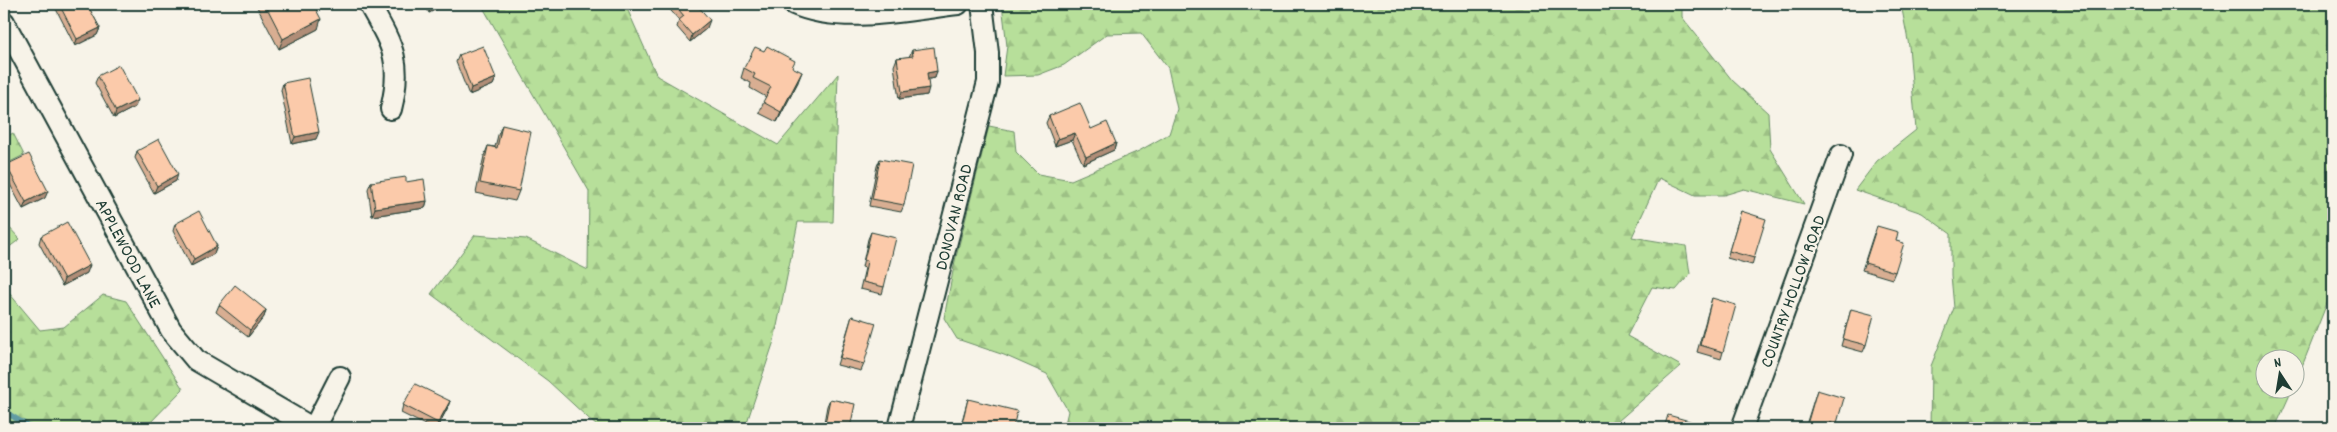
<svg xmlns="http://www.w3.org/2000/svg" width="2337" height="432" font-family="Dekko,sans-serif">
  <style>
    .forest { fill: url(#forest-firs); stroke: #6b8e67 }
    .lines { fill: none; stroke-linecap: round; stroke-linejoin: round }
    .stream { stroke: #619ba3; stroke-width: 5.5 }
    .minor-casing { stroke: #1f3d34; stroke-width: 24 }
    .minor { stroke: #f7f3e8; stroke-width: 20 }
    .wall { fill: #d8ae92; stroke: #1f3d34 }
    .shaded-wall { fill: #b08d77; stroke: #1f3d34 }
    .building { fill: #fbcaaa; stroke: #1f3d34 }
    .labels { text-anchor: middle; stroke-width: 4.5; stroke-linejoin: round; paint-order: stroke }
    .street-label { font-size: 18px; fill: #1f3d34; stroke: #f7f3e8 }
  </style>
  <defs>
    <pattern id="forest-firs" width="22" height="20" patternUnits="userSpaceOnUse" patternTransform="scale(1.25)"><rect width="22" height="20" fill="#b7df9a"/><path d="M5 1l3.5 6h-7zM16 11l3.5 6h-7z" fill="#9dc085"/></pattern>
  </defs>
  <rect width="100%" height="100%" fill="#f7f3e8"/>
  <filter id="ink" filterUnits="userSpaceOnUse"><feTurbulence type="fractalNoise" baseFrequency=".02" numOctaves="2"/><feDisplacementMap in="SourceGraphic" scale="10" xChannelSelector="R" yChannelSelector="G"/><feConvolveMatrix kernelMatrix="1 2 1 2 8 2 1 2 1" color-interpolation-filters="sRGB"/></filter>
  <g filter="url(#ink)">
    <g class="forest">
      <polygon points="481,4 625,4 657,76 778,145 838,74 833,222 798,222 774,341 745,428 599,428 548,381 431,294 475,235 526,239 588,270 589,191"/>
      <polygon points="1002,4 1682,4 1682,17 1732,80 1768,113 1770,149 1804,204 1744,189 1724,195 1695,195 1659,178 1632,237 1686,246 1690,274 1676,290 1652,287 1627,336 1681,366 1610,428 1064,428 1068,411 1047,374 1004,355 957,339 944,318 955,261 989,126 1014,131 1016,152 1038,174 1071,180 1139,151 1169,134 1177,109 1168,68 1141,33 1107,34 1064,65 1038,75 1003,76 1007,46"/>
      <polygon points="1901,4 2333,4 2333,288 2295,384 2294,360 2264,360 2264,390 2292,390 2275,428 1930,428 1931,366 1954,308 1951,275 1951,234 1922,213 1855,190 1877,161 1916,130 1909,46"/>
      <polygon points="13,133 24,155 4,165 4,138"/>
      <polygon points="4,222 20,239 4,251"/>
      <polygon points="4,287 40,330 64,327 103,295 126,301 183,389 145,428 4,428"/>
    </g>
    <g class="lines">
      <polyline class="stream" points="4,411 31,428"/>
      <g class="minor-casing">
        <g id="minor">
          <path d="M369,4C392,45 403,61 391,109"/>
          <path d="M794,4C841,25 908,10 958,4"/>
          <polyline points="4,22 171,330 196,360 312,428"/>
          <polyline points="314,428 340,377"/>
          <polyline points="899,428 988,82 988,53 982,4"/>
          <polyline points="1742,428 1841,155"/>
        </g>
      </g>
      <use href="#minor" class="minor"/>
    </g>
    <g class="wall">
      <polygon points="58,4 87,4 100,28 97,35 75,46 56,9"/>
      <polygon points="257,4 313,4 318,29 279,49 256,5"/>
      <polygon points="424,4 446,4 429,13"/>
      <polygon points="665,4 702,4 701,6 699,8 707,28 690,42 677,27 679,20"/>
      <polygon points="912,50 937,71 935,78 928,79 927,95 899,99 894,66 897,58 909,57"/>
      <polygon points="459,55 496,78 493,85 469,95 456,62"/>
      <polygon points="792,67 798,82 777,122 759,113 766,97 750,88 751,83 741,78 744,68"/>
      <polygon points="98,76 135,107 114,118 95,83"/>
      <polygon points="283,83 316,139 292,144 281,90"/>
      <polygon points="1049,116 1091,129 1116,143 1114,150 1083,164 1072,140 1055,146 1046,123"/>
      <polygon points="502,125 519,191 515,201 476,193 484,156 488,146 495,147 498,135"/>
      <polygon points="137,151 176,181 154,193 135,158"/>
      <polygon points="880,159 904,205 901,212 869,206 877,166"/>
      <polygon points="6,165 45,198 23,209 4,173"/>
      <polygon points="371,182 406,182 427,201 425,208 372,216 368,189"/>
      <polygon points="1741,211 1754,258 1752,265 1727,258"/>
      <polygon points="175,224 217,246 214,254 191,266 173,231"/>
      <polygon points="871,232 884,287 882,294 860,289 865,268 862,267 868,239"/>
      <polygon points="1874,233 1896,241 1895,272 1892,279 1862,270"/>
      <polygon points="41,236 87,273 62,286 39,243"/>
      <polygon points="1712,298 1723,352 1721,359 1697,352"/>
      <polygon points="219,305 266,310 264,317 248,337 216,312"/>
      <polygon points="1851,309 1866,345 1863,352 1841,346"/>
      <polygon points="852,316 864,364 861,371 837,365"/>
      <polygon points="1817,390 1837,423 1835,428 1805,428"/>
      <polygon points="830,399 850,428 823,428 827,406"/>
      <polygon points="968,399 1013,428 960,428"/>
      <polygon points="450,401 447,409 437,428 431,428 401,413 403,405"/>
    </g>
    <g class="shaded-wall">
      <polygon points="435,4 446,4 429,13 431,6"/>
      <polygon points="698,4 702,4 701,6 694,12 697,5"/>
      <polygon points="321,19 318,29 279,49 283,39"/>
      <polygon points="710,20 707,28 690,42 692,35"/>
      <polygon points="100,28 97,35 75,46 77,39"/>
      <polygon points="937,71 935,78 924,80 927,73"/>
      <polygon points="802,72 798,82 777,122 781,112"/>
      <polygon points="496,78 493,85 469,95 471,88"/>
      <polygon points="929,88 927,95 899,99 902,92"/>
      <polygon points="138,100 135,107 114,118 116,111"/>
      <polygon points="9,119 7,127 4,128 4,122"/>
      <polygon points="319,132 316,139 292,144 295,137"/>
      <polygon points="1075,133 1072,140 1055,146 1058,139"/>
      <polygon points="1116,143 1114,150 1083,164 1086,157"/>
      <polygon points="178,174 176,181 154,193 157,186"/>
      <polygon points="48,191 45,198 23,209 26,202"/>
      <polygon points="427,201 425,208 372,216 375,208"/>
      <polygon points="217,246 214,254 191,266 194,259"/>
      <polygon points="90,265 87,273 62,286 64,279"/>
      <polygon points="266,310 264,317 248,337 250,330"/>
      <polygon points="450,401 447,409 437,428 438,423"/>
    </g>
    <g class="building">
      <polygon points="59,4 87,4 100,28 77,39"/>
      <polygon points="265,4 313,4 321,19 283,39"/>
      <polygon points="674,4 698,4 697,5 710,20 692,35 679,20 684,16"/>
      <polygon points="483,46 496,78 471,88 459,55"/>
      <polygon points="767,46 795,61 792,67 802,72 781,112 763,102 771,87 753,78 755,74 744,68 755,47 764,51"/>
      <polygon points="934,47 937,71 927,73 929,88 902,92 897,58 913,56 912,50"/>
      <polygon points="119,65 138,100 116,111 98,76"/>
      <polygon points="308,78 319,132 295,137 283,83"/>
      <polygon points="1080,103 1091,129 1107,122 1116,143 1086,157 1075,133 1058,139 1049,116"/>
      <polygon points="4,109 9,119 4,122"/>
      <polygon points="502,125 531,132 519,191 480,183 488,146 497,148"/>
      <polygon points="159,139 178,174 157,186 137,151"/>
      <polygon points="29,154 48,191 26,202 6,165"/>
      <polygon points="880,159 912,165 904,205 872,199"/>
      <polygon points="406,177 406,182 424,179 427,201 375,208 371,182"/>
      <polygon points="199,211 217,246 194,259 175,224"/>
      <polygon points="1741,211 1766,219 1754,258 1729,251"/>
      <polygon points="67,222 90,265 64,279 41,236"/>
      <polygon points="1877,226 1898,232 1896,241 1904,243 1895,272 1865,263"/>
      <polygon points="871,232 896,238 884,287 863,282 867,261 864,260"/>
      <polygon points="235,285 266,310 250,330 219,305"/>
      <polygon points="1712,298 1736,305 1723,352 1700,345"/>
      <polygon points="1851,309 1874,315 1866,345 1843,339"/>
      <polygon points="852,316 876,323 864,364 840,358"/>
      <polygon points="415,384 450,401 438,423 403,405"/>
      <polygon points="1817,390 1844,398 1837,423 1831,422 1829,428 1806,428"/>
      <polygon points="830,399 855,404 850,428 824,428"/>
      <polygon points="968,399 1017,411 1013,428 997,428 993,427 992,428 969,428 969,425 962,423"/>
      <polygon points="1668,415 1693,422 1692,428 1664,428"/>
    </g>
  </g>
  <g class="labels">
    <g class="street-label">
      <text transform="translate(953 217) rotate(-76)" y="6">DONOVAN ROAD</text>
      <text transform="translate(129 253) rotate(62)" y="6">APPLEWOOD LANE</text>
      <text transform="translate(1792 291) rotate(-70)" y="6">COUNTRY HOLLOW ROAD</text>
    </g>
  </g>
  <rect width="2337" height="432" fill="none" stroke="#f7f3e8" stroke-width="20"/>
  <rect x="10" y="10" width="2317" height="412" fill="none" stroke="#1f3d34" stroke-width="2" filter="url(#ink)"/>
  <g transform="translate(2280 374) rotate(348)"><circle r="24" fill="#f7f3e8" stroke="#a1aaa0"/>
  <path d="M0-4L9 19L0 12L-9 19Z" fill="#1f3d34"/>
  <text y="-8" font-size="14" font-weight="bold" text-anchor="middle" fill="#1f3d34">N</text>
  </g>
</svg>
